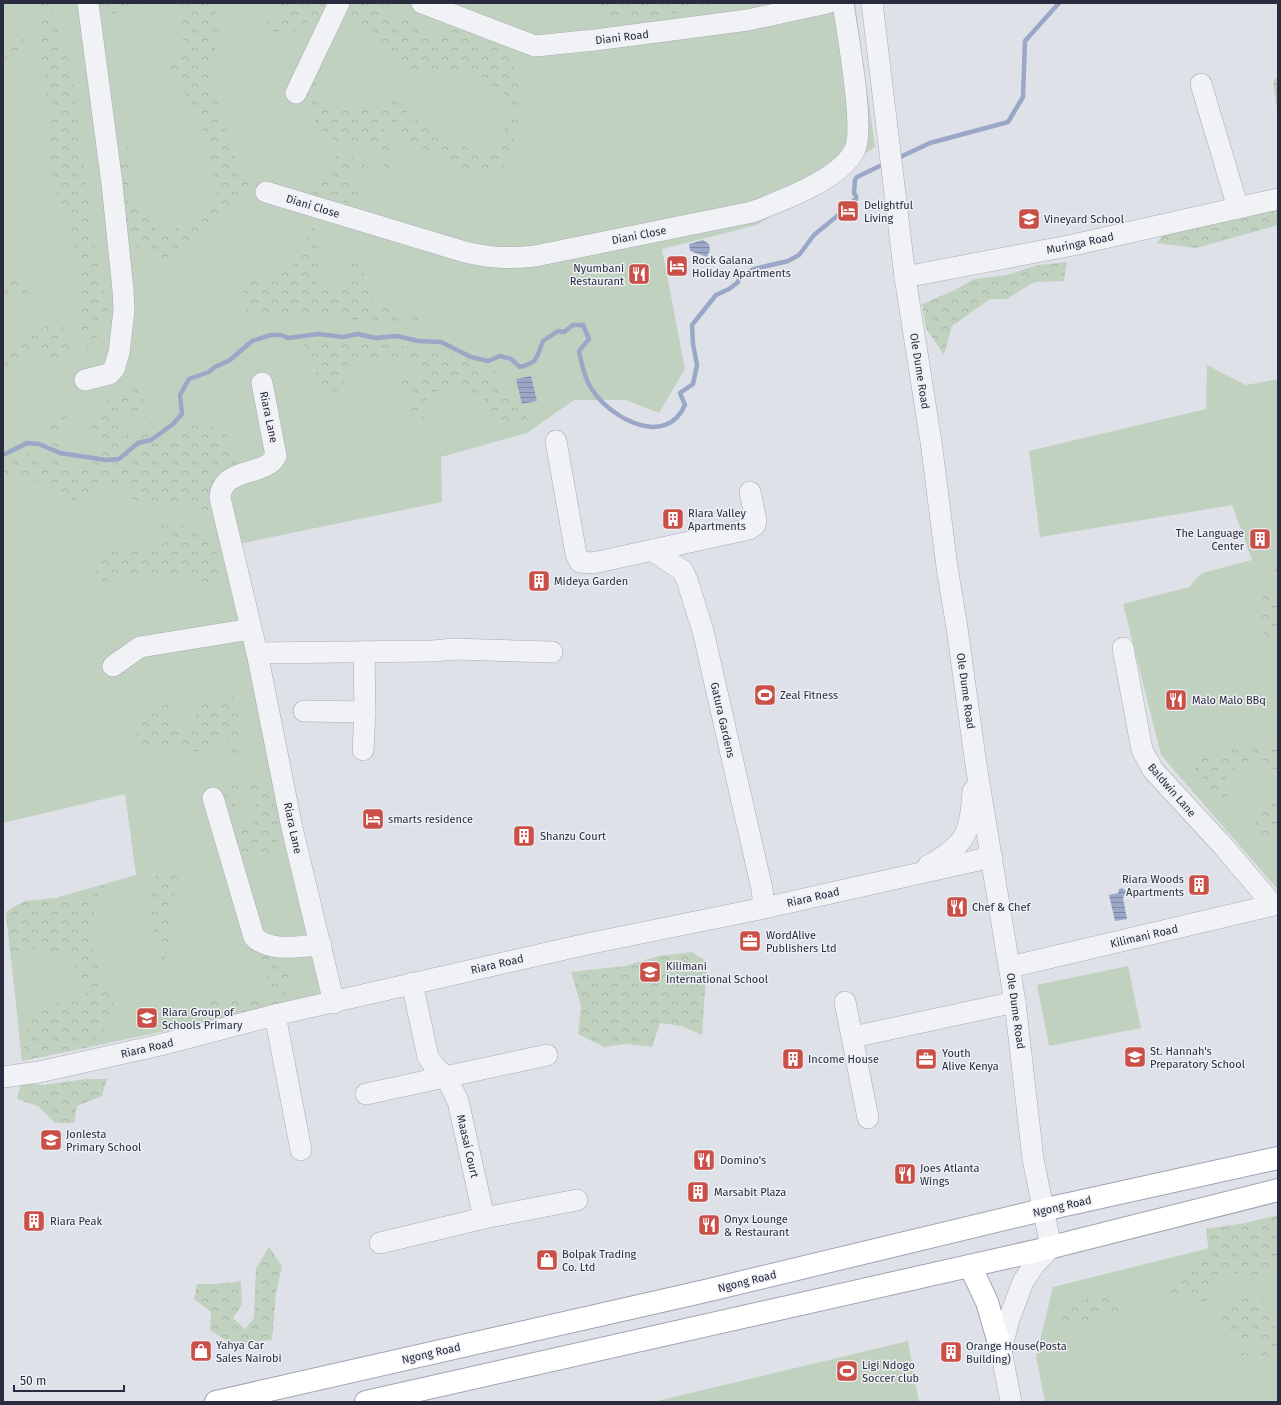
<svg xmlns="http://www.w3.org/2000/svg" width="1281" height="1405" font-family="'Fira Sans',sans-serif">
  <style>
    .green { fill: #c1d1c0 }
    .forest { fill: url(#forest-crowns) }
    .water { fill: url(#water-rules) }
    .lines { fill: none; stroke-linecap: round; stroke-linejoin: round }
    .stream { stroke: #9ba7c7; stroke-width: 4.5 }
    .minor-casing { stroke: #a8abb5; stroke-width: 22 }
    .major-casing { stroke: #9fa3b3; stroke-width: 24 }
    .minor { stroke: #f1f2f6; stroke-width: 21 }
    .major { stroke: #fff; stroke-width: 22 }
    .labels { text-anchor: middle; stroke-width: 3; stroke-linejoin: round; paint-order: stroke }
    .street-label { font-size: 11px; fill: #282c3e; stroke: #eef0f5 }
    .poi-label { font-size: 11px; fill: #282c3e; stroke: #eef0f5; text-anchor: start }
  </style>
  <defs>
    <pattern id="forest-crowns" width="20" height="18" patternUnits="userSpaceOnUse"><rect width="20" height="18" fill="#c1d1c0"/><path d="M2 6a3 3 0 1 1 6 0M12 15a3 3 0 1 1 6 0" fill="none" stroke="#a6b4a6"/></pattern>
    <pattern id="water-rules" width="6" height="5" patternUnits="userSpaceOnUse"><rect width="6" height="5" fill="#9ba7c7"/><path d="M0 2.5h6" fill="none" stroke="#7e88a3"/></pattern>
  </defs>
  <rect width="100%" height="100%" fill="#dfe1e8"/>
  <g class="green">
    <polygon points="3,3 855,3 875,147 757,225 662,249 685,369 659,413 626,400 574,400 527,433 441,457 442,502 224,547 327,997 22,1061 6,912 136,875 125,794 3,823"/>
    <polygon points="1207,365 1246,385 1278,379 1278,890 1161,755 1123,604 1189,587 1202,573 1252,560 1232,505 1040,537 1029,451 1206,409"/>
    <polygon points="1128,966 1141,1028 1049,1046 1037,985"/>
    <polygon points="1278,1231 1278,1402 1045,1402 1036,1357 1053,1287"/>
    <polygon points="908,1341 919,1402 653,1402"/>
  </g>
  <g class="forest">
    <polygon points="38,3 49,3 71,66 93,236 108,313 90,353 79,328 82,281 70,227 48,170 50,133 45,79 38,30"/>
    <polygon points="104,3 149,3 104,17 74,10"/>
    <path d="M176,3H216L218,41L207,69L235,157L254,181C250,189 245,198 239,204C215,229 186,247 156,263L133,244L97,187L129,146L132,198L161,236L182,225L218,199L210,154L198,113L170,71L185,34Z"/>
    <polygon points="281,3 403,3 386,9 397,17 422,23 440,45 446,26 471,12 486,10 497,27 486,34 474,37 512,56 515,75 522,89 517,130 503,170 469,170 420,147 388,129 417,120 433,133 479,153 502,147 510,100 482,77 414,70 354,20 314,17 287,36 260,26 280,14"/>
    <polygon points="596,3 724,3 694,8 644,21 607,21"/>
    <polygon points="28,29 19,53 3,59 3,49"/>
    <path d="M315,70L318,95L334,106L360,108L378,111L395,100L411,108L397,121L382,126L392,140L389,172L379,160L377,142C366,140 347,144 340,142C320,134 303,109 308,87C310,81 313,75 315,70Z"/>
    <polygon points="1278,76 1278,117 1273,81"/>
    <path d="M338,150L351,155L368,167V179L355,173L346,174L362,198L360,209L337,198L311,199C316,184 318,188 325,177C330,169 333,159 338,150Z"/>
    <polygon points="1278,187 1278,225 1196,248 1157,243 1177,216 1225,204"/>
    <polygon points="313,221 320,260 317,287 347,286 355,244 373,303 444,324 349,319 310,314 246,312 241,280 270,281 297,262"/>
    <polygon points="1067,262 1064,281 1034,282 1007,299 990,299 952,326 944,355 926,328 922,304 953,291 974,279 1007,275 1038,265"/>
    <polygon points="3,279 45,287 3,302"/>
    <polygon points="59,320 73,338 65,362 36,353 9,367 3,368 3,348 13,347 31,335"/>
    <polygon points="328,342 437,348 476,367 498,364 512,368 484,376 508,393 530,422 510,427 492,413 481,394 464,393 450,387 427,394 424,418 412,427 408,399 397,383 409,374 426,379 419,363 399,360 335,366 347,386 330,395 318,380 311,354 301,344"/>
    <polygon points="136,382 146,401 146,418 126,408 118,424 120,437 141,432 171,440 195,418 226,432 232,459 253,460 212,497 204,522 190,499 157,507 133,499 124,483 94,490 67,503 42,483 22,475 3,483 3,464 27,454 50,463 53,440 44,422 67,402 67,420 59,429 66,468 89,471 101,447 90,423 105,412 106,399 121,394"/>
    <polygon points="154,525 185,526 214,539 223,589 179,577 117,577 86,591 102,554 165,544"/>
    <polygon points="1278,562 1278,573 1266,565"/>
    <polygon points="1266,583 1272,600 1278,597 1278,640 1270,642 1257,624"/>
    <path d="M231,694C247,721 243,736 237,766L228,751L226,724L210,753L134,744L141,712L169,704L173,731L198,732L195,706Z"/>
    <polygon points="1278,741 1278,778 1270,764 1255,757 1226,773 1227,809 1190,762 1225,752"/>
    <polygon points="237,782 269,785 278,820 276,851 255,856 244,851 208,856 253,824 258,811 249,790 237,800 232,815 222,792"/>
    <polygon points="1278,793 1278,834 1269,837 1252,832 1257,818"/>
    <polygon points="159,867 179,878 169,916 168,951 161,967 149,910 149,893"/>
    <polygon points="104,884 91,922 93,950 100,972 113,996 113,1021 89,1047 22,1061 31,1010 86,995 71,956 38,948 10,953 6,912 24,901 55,898 80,906"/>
    <polygon points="234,940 279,960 291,979 280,1007 196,1025 206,1005 226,996 268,995 267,975 250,961"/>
    <polygon points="692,952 707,962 702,1035 681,1026 660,1023 652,1047 626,1044 604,1047 578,1034 581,1006 571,972 625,966 659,956"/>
    <polygon points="85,1079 107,1079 102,1096 77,1106 74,1123 55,1123 38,1106 17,1099 21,1083 45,1085"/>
    <polygon points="1278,1215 1278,1267 1257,1278 1227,1271 1215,1284 1201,1313 1191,1301 1169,1294 1184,1280 1187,1268 1199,1266 1209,1255 1206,1229 1245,1223"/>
    <polygon points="269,1247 282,1266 276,1293 272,1340 232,1344 210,1330 211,1312 194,1299 197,1284 217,1284 241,1281 242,1305 233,1318 245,1329 254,1318 256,1268"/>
    <polygon points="1109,1291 1122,1295 1123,1308 1089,1323 1063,1329 1054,1325 1061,1304 1089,1299"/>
    <path d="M1259,1296C1277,1317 1278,1327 1278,1354L1236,1362L1230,1358L1234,1347L1247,1354L1264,1352L1261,1342L1227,1337L1220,1327L1217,1315L1232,1302Z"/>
  </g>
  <g class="water">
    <polygon points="703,240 709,244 710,250 707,257 690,251 689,244"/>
    <polygon points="531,376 537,401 522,404 516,379"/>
    <polygon points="1122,888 1126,891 1123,898 1127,919 1115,921 1109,895 1118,893 1119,889"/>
  </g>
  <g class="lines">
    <g class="stream">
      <polyline points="896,159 930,143 1008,122 1023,97 1025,41 1059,3"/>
      <path d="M3,455L27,443L39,444L60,453L106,460L119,459L138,443L151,440L173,424L182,414L180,395L189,379L209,372L215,367L230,360L252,341L271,335H281L288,338L318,334L343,337L358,334L375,338L397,336L418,341L441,342L471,357L488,361L500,356L511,359L520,367C539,362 536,358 543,341L558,331L564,332L573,325H583L589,339L579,351C582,365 585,380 593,391C612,419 666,448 685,405L680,393L693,384L697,365L693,344L692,325L716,295L729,289L737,283L742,275L754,269L788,261L799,255L814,235L836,217L847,205L856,199V196L854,193L855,180L857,177L886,163"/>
    </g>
    <g class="minor-casing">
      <g id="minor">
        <polyline points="422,3 535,46 595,40 748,20 827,3"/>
        <polyline points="872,3 905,277 931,442 947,567 957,628 976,765 1015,1002 1033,1159 1051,1247 1034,1265 1023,1282 1009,1319 1001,1350 1011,1402"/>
        <polyline points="1201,84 1238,208"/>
        <polyline points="296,93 339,3"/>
        <path d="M266,192L465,252C491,258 509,259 535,256L752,212C781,201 842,179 855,149C865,126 847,32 843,3"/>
        <polyline points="905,277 1073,245 1278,199"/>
        <polyline points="85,380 109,374 114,369 119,353 124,310 123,290 112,184 88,3"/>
        <path d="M262,383L276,456C266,477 222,466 220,498L257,653L292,828L334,1003"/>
        <polyline points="556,441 576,554 580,562 593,563 749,529 755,525 756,520 750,492"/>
        <polyline points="652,550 683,571 687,580 703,631 762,889 764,908"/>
        <polyline points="1123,648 1142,750 1153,770 1224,847 1273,905"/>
        <polyline points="257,653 433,651 453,649 552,652"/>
        <polyline points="113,666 140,647 251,629"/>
        <polyline points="304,711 365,712"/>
        <polyline points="363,750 365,712 364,652"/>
        <path d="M213,798L254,937C271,953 299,946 321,945"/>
        <path d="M928,866C965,845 971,834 973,791"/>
        <polyline points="1010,967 1278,904"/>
        <polyline points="412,983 428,1057 435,1067 446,1077 458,1101 484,1218"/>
        <polyline points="845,1002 868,1118"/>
        <polyline points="275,1015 301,1150"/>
        <polyline points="853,1037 1015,1002"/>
        <polyline points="3,1077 39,1072 160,1045 275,1015 587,944 764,908 992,857"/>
        <polyline points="366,1094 547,1055"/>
        <polyline points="380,1243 484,1218 577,1200"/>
      </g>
    </g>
    <g class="major-casing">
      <g id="major">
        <polyline points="970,1266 987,1302 1001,1350"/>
        <polyline points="216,1402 701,1292 1042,1210 1278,1158"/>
        <polyline points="366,1402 1040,1250 1278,1190"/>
      </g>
    </g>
    <use href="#minor" class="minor"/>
    <use href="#major" class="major"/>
  </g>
  <defs>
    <g id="hotel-square" transform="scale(1.15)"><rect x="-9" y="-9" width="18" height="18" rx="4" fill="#ca4f47" stroke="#eef0f5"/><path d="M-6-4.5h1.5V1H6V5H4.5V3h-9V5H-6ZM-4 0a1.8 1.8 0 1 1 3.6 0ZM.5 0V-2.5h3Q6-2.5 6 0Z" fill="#fff"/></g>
    <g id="school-square" transform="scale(1.15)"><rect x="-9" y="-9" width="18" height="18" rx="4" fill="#ca4f47" stroke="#eef0f5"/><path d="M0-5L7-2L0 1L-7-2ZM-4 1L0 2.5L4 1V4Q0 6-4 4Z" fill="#fff"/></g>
    <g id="restaurant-square" transform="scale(1.15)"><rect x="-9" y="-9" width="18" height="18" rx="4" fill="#ca4f47" stroke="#eef0f5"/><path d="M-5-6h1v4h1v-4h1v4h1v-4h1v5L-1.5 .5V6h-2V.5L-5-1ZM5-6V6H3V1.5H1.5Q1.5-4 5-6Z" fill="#fff"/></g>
    <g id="building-square" transform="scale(1.15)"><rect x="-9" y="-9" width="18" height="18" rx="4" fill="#ca4f47" stroke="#eef0f5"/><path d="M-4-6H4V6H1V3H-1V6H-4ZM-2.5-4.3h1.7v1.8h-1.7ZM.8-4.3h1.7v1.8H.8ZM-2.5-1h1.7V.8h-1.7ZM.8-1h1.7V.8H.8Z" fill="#fff"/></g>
    <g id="stadium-square" transform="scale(1.15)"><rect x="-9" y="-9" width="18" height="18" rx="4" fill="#ca4f47" stroke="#eef0f5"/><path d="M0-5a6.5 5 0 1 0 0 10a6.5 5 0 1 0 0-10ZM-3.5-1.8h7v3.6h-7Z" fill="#fff"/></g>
    <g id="office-square" transform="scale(1.15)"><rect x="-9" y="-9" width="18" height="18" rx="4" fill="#ca4f47" stroke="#eef0f5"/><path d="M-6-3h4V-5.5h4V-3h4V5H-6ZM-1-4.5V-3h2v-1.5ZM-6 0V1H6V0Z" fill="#fff"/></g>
    <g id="shop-square" transform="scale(1.15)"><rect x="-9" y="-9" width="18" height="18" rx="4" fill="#ca4f47" stroke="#eef0f5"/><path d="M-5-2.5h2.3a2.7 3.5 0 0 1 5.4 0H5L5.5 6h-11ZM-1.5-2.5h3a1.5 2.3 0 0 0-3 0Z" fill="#fff"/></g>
  </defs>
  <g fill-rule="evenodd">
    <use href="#hotel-square" x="848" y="211"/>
    <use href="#school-square" x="1029" y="219"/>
    <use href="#hotel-square" x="677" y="266"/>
    <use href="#restaurant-square" x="639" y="274"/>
    <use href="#building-square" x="673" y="519"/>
    <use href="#building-square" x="1260" y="539"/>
    <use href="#building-square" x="539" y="581"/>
    <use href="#stadium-square" x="765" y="695"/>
    <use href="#restaurant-square" x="1176" y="700"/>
    <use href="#hotel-square" x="373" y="819"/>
    <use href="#building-square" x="524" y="836"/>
    <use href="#building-square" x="1199" y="885"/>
    <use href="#restaurant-square" x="957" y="907"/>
    <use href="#office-square" x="750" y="941"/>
    <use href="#school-square" x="650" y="972"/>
    <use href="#school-square" x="147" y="1018"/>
    <use href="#school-square" x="1135" y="1057"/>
    <use href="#building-square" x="793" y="1059"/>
    <use href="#office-square" x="926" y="1059"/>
    <use href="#school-square" x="51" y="1140"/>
    <use href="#restaurant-square" x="704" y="1160"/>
    <use href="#restaurant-square" x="905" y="1174"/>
    <use href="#building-square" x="698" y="1192"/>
    <use href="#building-square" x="34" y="1221"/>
    <use href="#restaurant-square" x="709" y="1225"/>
    <use href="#shop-square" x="547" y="1260"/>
    <use href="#shop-square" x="201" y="1351"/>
    <use href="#building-square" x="951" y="1352"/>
    <use href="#stadium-square" x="847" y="1371"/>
  </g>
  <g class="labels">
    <g class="street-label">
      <text transform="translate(622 37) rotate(-7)" y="4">Diani Road</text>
      <text transform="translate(313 206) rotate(17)" y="4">Diani Close</text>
      <text transform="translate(639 235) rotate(-11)" y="4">Diani Close</text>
      <text transform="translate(1080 243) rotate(-12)" y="4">Muringa Road</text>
      <text transform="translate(920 371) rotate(81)" y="4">Ole Dume Road</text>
      <text transform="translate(269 417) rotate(78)" y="4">Riara Lane</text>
      <text transform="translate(966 691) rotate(82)" y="4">Ole Dume Road</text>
      <text transform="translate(723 720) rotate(77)" y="4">Gatura Gardens</text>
      <text transform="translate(1172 790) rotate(49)" y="4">Baldwin Lane</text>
      <text transform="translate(293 828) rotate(78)" y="4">Riara Lane</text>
      <text transform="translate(813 897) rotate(-13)" y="4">Riara Road</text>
      <text transform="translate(1144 936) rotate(-13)" y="4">Kilimani Road</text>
      <text transform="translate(497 964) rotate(-13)" y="4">Riara Road</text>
      <text transform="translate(1016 1011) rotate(82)" y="4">Ole Dume Road</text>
      <text transform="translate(147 1048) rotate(-13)" y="4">Riara Road</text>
      <text transform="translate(468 1146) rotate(77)" y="4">Maasai Court</text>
      <text transform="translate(1062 1206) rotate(-13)" y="4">Ngong Road</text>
      <text transform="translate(747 1281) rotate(-14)" y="4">Ngong Road</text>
      <text transform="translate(431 1353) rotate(-13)" y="4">Ngong Road</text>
    </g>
    <g class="poi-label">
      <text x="864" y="209">Delightful<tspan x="864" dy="13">Living</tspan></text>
      <text x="1044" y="223">Vineyard School</text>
      <text x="692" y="264">Rock Galana<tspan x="692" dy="13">Holiday Apartments</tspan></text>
      <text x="624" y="272" text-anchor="end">Nyumbani<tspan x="624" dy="13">Restaurant</tspan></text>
      <text x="688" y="517">Riara Valley<tspan x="688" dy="13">Apartments</tspan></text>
      <text x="1244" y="537" text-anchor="end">The Language<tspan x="1244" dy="13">Center</tspan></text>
      <text x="554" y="585">Mideya Garden</text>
      <text x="780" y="699">Zeal Fitness</text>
      <text x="1192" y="704">Malo Malo BBq</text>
      <text x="388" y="823">smarts residence</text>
      <text x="540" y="840">Shanzu Court</text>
      <text x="1184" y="883" text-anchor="end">Riara Woods<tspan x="1184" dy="13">Apartments</tspan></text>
      <text x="972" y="911">Chef &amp; Chef</text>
      <text x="766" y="939">WordAlive<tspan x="766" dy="13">Publishers Ltd</tspan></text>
      <text x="666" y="970">Kilimani<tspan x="666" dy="13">International School</tspan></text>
      <text x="162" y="1016">Riara Group of<tspan x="162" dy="13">Schools Primary</tspan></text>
      <text x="1150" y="1055">St. Hannah's<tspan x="1150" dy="13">Preparatory School</tspan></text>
      <text x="942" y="1057">Youth<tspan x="942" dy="13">Alive Kenya</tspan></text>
      <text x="808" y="1063">Income House</text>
      <text x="66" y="1138">Jonlesta<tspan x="66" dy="13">Primary School</tspan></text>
      <text x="720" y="1164">Domino's</text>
      <text x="920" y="1172">Joes Atlanta<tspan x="920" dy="13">Wings</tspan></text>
      <text x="714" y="1196">Marsabit Plaza</text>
      <text x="724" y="1223">Onyx Lounge<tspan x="724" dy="13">&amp; Restaurant</tspan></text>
      <text x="50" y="1225">Riara Peak</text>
      <text x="562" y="1258">Bolpak Trading<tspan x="562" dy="13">Co. Ltd</tspan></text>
      <text x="216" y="1349">Yahya Car<tspan x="216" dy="13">Sales Nairobi</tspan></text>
      <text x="966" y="1350">Orange House(Posta<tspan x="966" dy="13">Building)</tspan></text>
      <text x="862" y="1369">Ligi Ndogo<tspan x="862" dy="13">Soccer club</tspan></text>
    </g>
  </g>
  <rect width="1281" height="1405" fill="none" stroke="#282c3e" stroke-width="8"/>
  <path d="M14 1385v6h110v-6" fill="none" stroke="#282c3e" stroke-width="2"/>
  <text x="20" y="1385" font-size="12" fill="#282c3e" stroke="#eef0f5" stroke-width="3" paint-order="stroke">50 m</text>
</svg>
